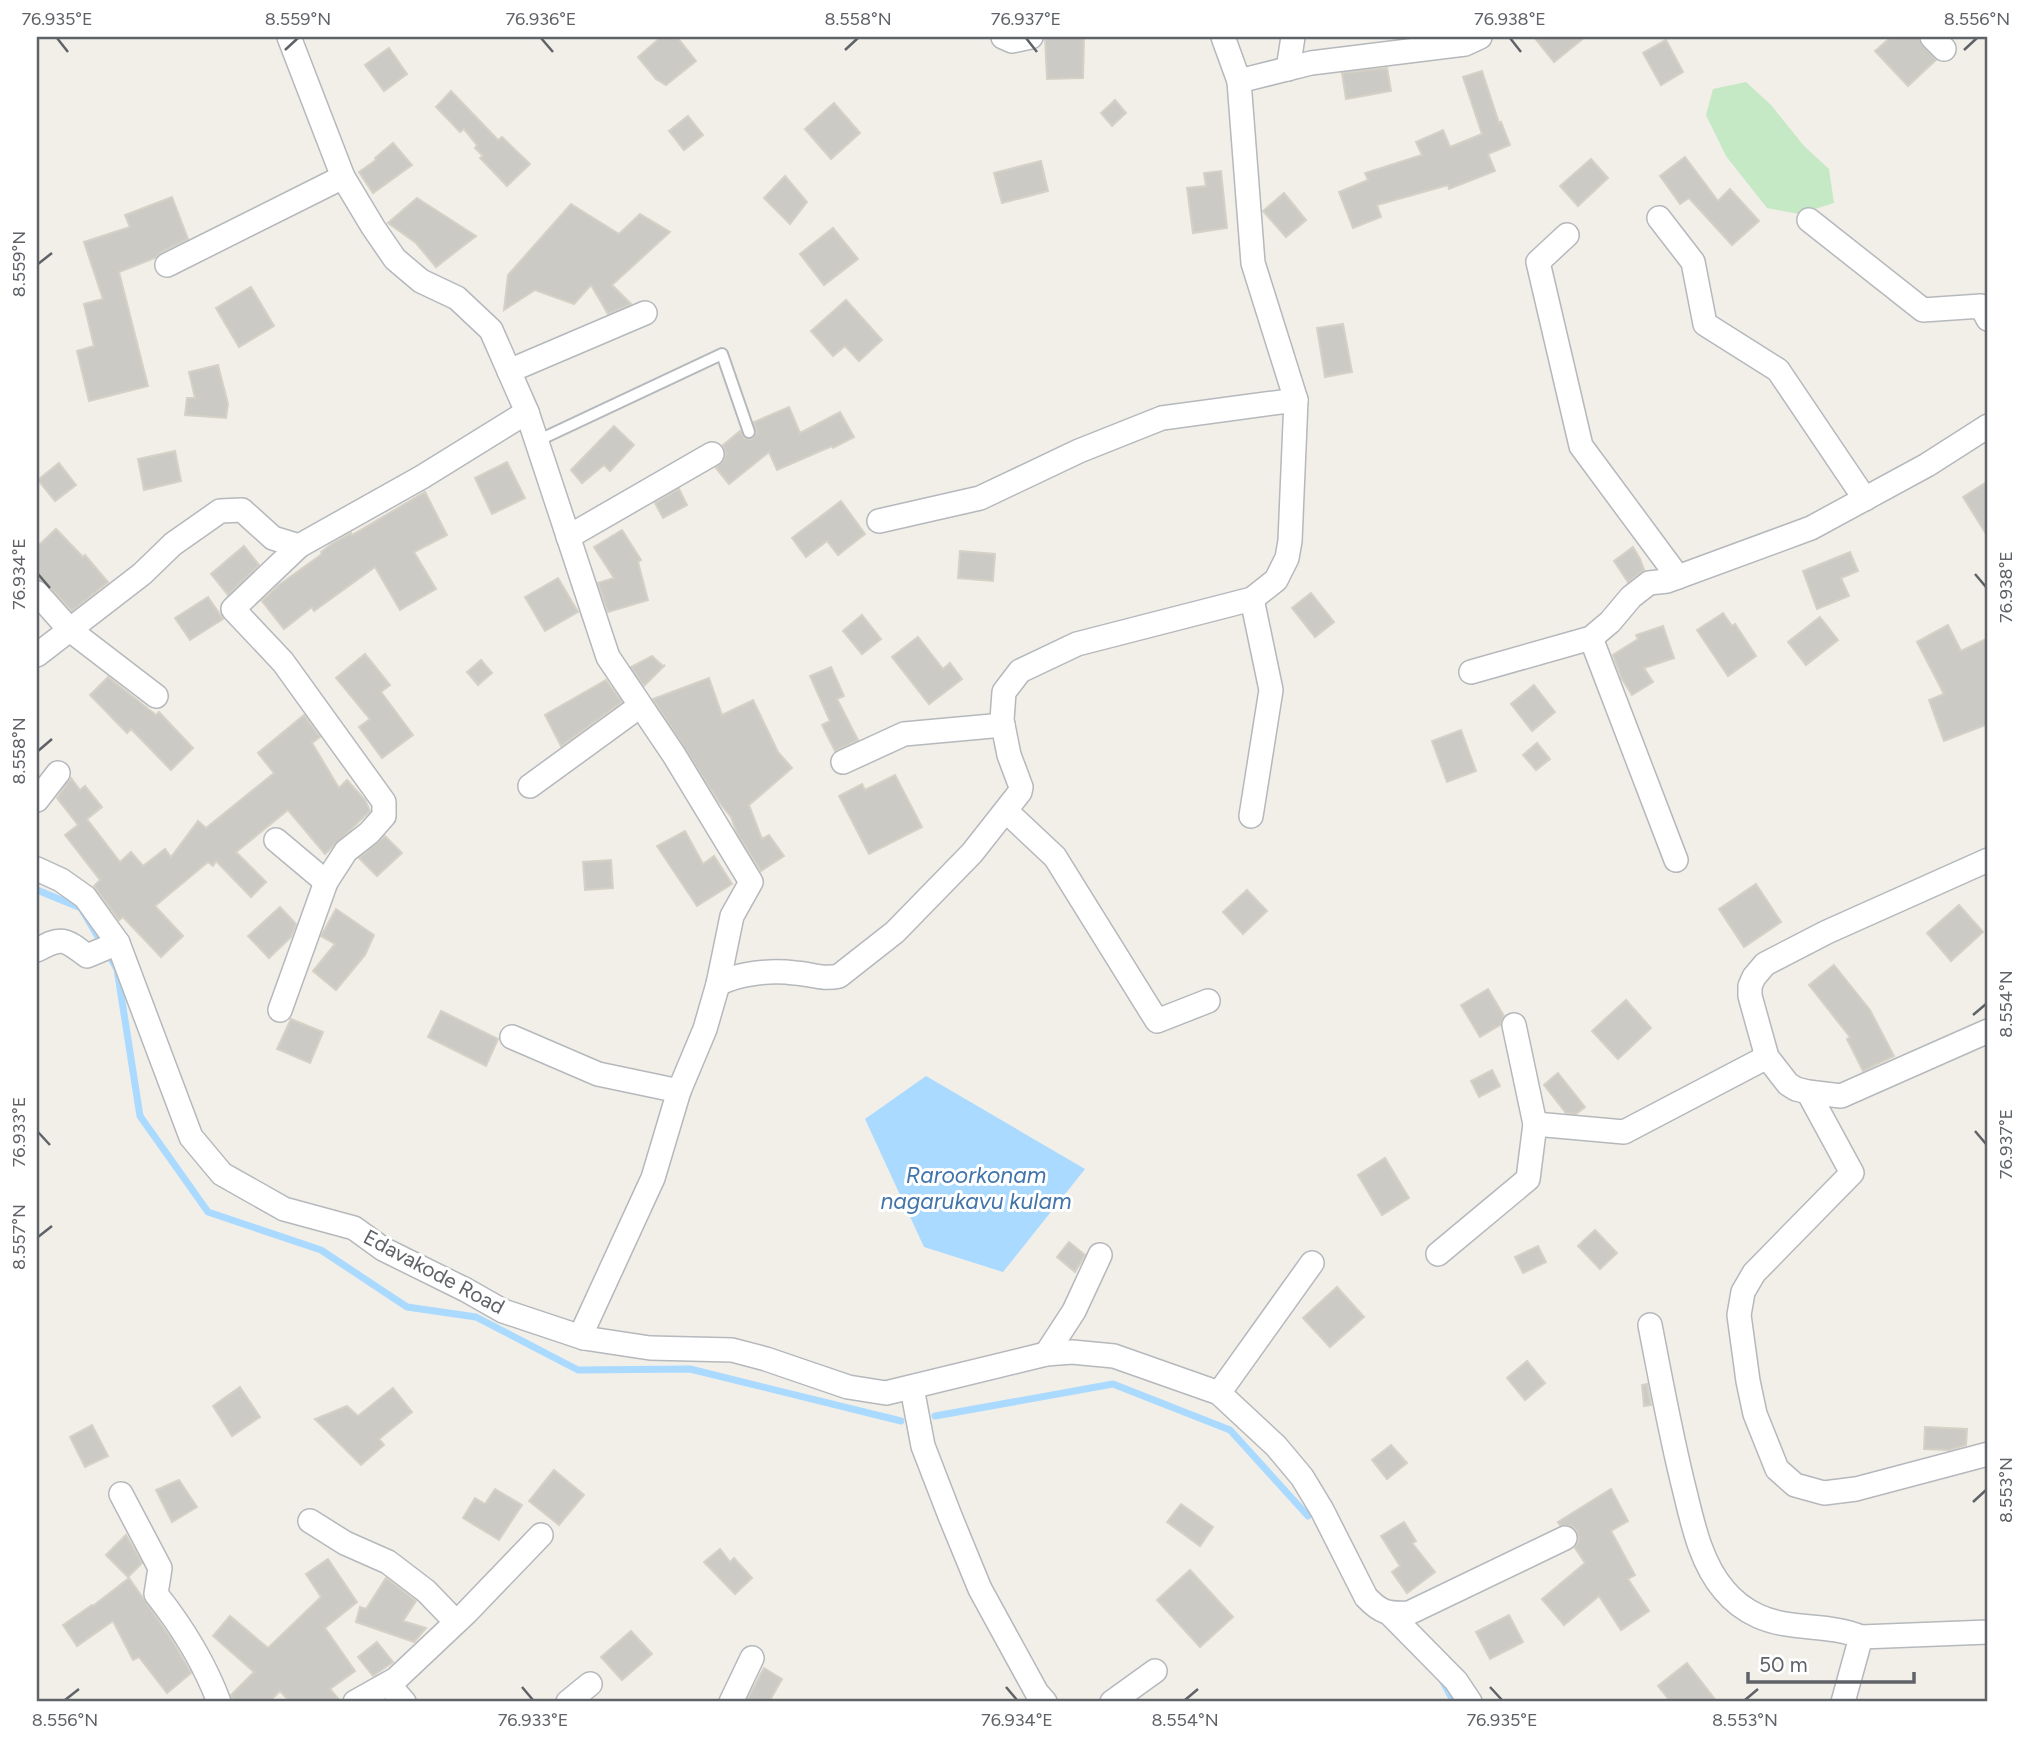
<svg xmlns="http://www.w3.org/2000/svg" width="2025" height="1739" font-family="Figtree,sans-serif">
  <style>
    .green { fill: #c5e8c5 }
    .water { fill: #aadaff }
    .lines { fill: none; stroke-linecap: round; stroke-linejoin: round }
    .stream { stroke: #aadaff; stroke-width: 7 }
    .building { fill: #cccac5; stroke: #d6d1c6; stroke-width: 2 }
    .lane-casing { stroke: #b5b8bc; stroke-width: 14 }
    .street-casing { stroke: #b5b8bc; stroke-width: 26 }
    .lane { stroke: #fff; stroke-width: 10 }
    .street { stroke: #fff; stroke-width: 23 }
    .ticks { fill: none; stroke: #5f6368; stroke-width: 2.5 }
    .labels { text-anchor: middle; stroke-width: 6; stroke-linejoin: round; paint-order: stroke }
    .street-label { font-size: 21px; fill: #5f6368; stroke: #fff }
    .water-label { font-size: 23px; font-style: italic; fill: #4174aa; stroke: #fff }
    .neatline { fill: none; stroke: #5f6368; stroke-width: 2.5 }
    .ticks-label { font-size: 18px; text-anchor: middle; fill: #5f6368 }
  </style>
  <rect width="100%" height="100%" fill="#f1efe8"/>
  <polygon class="green" points="1746,82 1771,105 1804,146 1829,169 1834,203 1799,214 1767,208 1726,156 1706,115 1713,89"/>
  <polygon class="water" points="926,1076 1085,1169 1003,1272 924,1247 865,1119"/>
  <g class="lines">
    <g class="stream">
      <polyline points="37,890 81,908 117,969 140,1116 208,1212 321,1250 407,1307 476,1317 578,1370 690,1369 901,1421"/>
      <polyline points="935,1416 1113,1384 1230,1430 1308,1516"/>
      <polyline points="1441,1678 1454,1702"/>
    </g>
  </g>
  <g class="building">
    <polygon points="661,37 677,37 696,61 666,85 656,79 638,57"/>
    <polygon points="1045,37 1084,37 1083,78 1047,79"/>
    <polygon points="1534,37 1585,37 1554,62"/>
    <polygon points="1891,37 1916,37 1936,60 1908,86 1875,51"/>
    <polygon points="1666,40 1683,72 1661,85 1643,53"/>
    <polygon points="389,48 407,74 384,91 365,65"/>
    <polygon points="1387,68 1391,91 1346,99 1342,73"/>
    <polygon points="1482,71 1499,123 1501,122 1510,145 1488,154 1495,171 1449,189 1448,185 1377,205 1381,217 1353,228 1339,192 1368,180 1365,173 1422,155 1416,142 1443,130 1450,147 1482,134 1463,77"/>
    <polygon points="451,91 498,140 502,137 530,164 507,186 480,158 483,156 475,148 477,145 464,129 460,132 436,107"/>
    <polygon points="1115,100 1126,113 1112,126 1101,113"/>
    <polygon points="834,103 860,133 831,159 805,129"/>
    <polygon points="688,116 703,135 684,150 669,131"/>
    <polygon points="393,143 412,165 373,193 359,172 376,160 375,158"/>
    <polygon points="1685,157 1718,201 1730,189 1759,221 1732,245 1689,198 1680,204 1660,176"/>
    <polygon points="1591,159 1608,178 1578,206 1560,186"/>
    <polygon points="1041,161 1048,191 1002,203 994,173"/>
    <polygon points="1221,171 1227,228 1193,233 1187,188 1206,186 1204,173"/>
    <polygon points="785,176 807,202 790,224 764,198"/>
    <polygon points="1284,193 1306,220 1286,237 1263,211"/>
    <polygon points="172,197 188,239 161,252 155,258 119,272 148,386 89,401 77,351 94,346 84,304 103,299 84,242 130,227 125,215"/>
    <polygon points="417,198 476,236 436,267 416,243 388,223"/>
    <polygon points="571,204 619,234 640,214 670,232 612,285 631,304 608,314 591,285 574,304 535,290 504,310 508,275"/>
    <polygon points="833,228 858,259 824,285 800,254"/>
    <polygon points="251,287 274,326 239,347 216,308"/>
    <polygon points="846,300 882,340 859,361 845,346 833,356 811,331"/>
    <polygon points="1343,324 1352,372 1325,377 1317,328"/>
    <polygon points="218,365 228,404 226,418 185,415 187,398 195,398 189,372"/>
    <polygon points="789,407 800,433 840,412 854,437 833,448 832,446 777,470 769,452 729,484 716,468 724,460 726,453 723,445 740,431 744,438 752,439 757,433 754,422"/>
    <polygon points="614,426 634,445 610,471 604,465 582,483 571,470"/>
    <polygon points="175,451 181,481 144,490 138,459"/>
    <polygon points="507,462 525,498 492,514 475,478"/>
    <polygon points="59,463 76,485 55,501 38,480"/>
    <polygon points="1988,481 1988,537 1963,497"/>
    <polygon points="679,489 687,505 663,518 655,503"/>
    <polygon points="425,492 447,535 414,552 436,589 400,610 375,567 314,611 312,607 284,629 262,601 279,585 322,554 321,552 330,545 351,533 352,535"/>
    <polygon points="841,501 865,534 838,555 827,541 806,557 792,538"/>
    <polygon points="56,529 83,557 85,555 108,582 72,611 47,584 37,579 37,547"/>
    <polygon points="622,530 641,560 638,562 648,600 608,612 598,583 614,578 594,547"/>
    <polygon points="244,546 259,565 228,595 211,574"/>
    <polygon points="1633,547 1640,559 1644,570 1628,582 1614,561"/>
    <polygon points="960,551 995,554 993,581 958,578"/>
    <polygon points="1850,552 1858,571 1841,578 1849,596 1817,609 1803,571"/>
    <polygon points="558,578 578,612 545,631 525,597"/>
    <polygon points="1311,593 1334,622 1315,637 1292,608"/>
    <polygon points="208,597 223,619 190,640 175,618"/>
    <polygon points="1723,613 1732,626 1735,624 1756,656 1728,676 1697,630"/>
    <polygon points="862,615 881,639 862,654 843,631"/>
    <polygon points="1820,617 1838,640 1806,665 1788,642"/>
    <polygon points="1948,625 1961,651 1988,638 1988,724 1944,741 1929,700 1944,694 1917,642"/>
    <polygon points="1663,626 1674,658 1644,668 1653,682 1632,695 1622,679 1613,655 1638,639 1636,635"/>
    <polygon points="918,637 943,669 950,663 962,679 929,704 892,657"/>
    <polygon points="365,654 390,685 381,692 413,735 382,758 359,727 370,719 336,678"/>
    <polygon points="652,656 663,666 665,665 644,686 631,667"/>
    <polygon points="481,660 492,673 478,685 467,672"/>
    <polygon points="831,667 844,696 837,699 858,740 835,751 822,725 830,721 810,676"/>
    <polygon points="108,677 156,715 159,712 193,748 171,770 131,729 127,733 90,695"/>
    <polygon points="709,678 722,715 753,700 778,752 792,768 749,805 762,839 769,835 784,856 761,871 737,833 731,817 719,802 653,699"/>
    <polygon points="606,680 622,702 561,746 545,715"/>
    <polygon points="1534,685 1555,712 1532,731 1511,704"/>
    <polygon points="304,715 320,737 312,743 339,788 347,780 365,800 370,811 325,854 288,810 236,852 266,882 251,897 216,861 213,866 208,862 155,906 183,936 161,957 123,917 119,920 94,886 100,880 65,835 78,825 57,798 71,778 80,790 85,786 102,807 87,819 120,862 131,852 143,866 165,849 171,857 198,821 206,828 274,773 258,753"/>
    <polygon points="1461,730 1476,771 1447,782 1432,741"/>
    <polygon points="1537,743 1550,759 1536,770 1523,755"/>
    <polygon points="895,775 922,827 869,854 839,796 862,784 865,790"/>
    <polygon points="685,831 703,864 714,856 732,884 697,906 657,846"/>
    <polygon points="385,836 402,853 377,876 359,858"/>
    <polygon points="611,860 613,888 585,890 583,862"/>
    <polygon points="1756,884 1781,922 1744,947 1719,909"/>
    <polygon points="1247,890 1267,911 1243,934 1223,912"/>
    <polygon points="1959,905 1983,932 1951,961 1927,933"/>
    <polygon points="280,907 296,924 291,937 269,958 248,936"/>
    <polygon points="336,909 374,935 365,955 336,990 313,971 335,944 321,936"/>
    <polygon points="1834,965 1870,1010 1894,1056 1863,1071 1847,1039 1850,1037 1809,985"/>
    <polygon points="1488,989 1504,1016 1500,1025 1480,1037 1461,1005"/>
    <polygon points="1626,1000 1651,1028 1618,1059 1592,1031"/>
    <polygon points="441,1011 498,1039 486,1066 428,1037"/>
    <polygon points="291,1019 323,1032 310,1063 277,1049"/>
    <polygon points="1492,1070 1500,1086 1479,1097 1471,1081"/>
    <polygon points="1558,1073 1585,1107 1576,1114 1566,1113 1544,1085"/>
    <polygon points="1385,1158 1409,1198 1382,1215 1358,1175"/>
    <polygon points="1595,1230 1617,1253 1600,1269 1578,1246"/>
    <polygon points="1069,1242 1085,1255 1075,1272 1057,1257"/>
    <polygon points="1538,1246 1546,1262 1523,1273 1515,1257"/>
    <polygon points="1337,1287 1364,1317 1330,1347 1303,1318"/>
    <polygon points="1527,1361 1545,1383 1525,1400 1507,1378"/>
    <polygon points="1647,1384 1651,1405 1644,1406 1642,1385"/>
    <polygon points="240,1387 260,1417 232,1436 213,1406"/>
    <polygon points="393,1388 412,1412 379,1439 384,1445 361,1465 315,1419 347,1406 358,1416"/>
    <polygon points="92,1425 108,1456 85,1467 70,1437"/>
    <polygon points="1925,1427 1967,1429 1966,1445 1949,1450 1924,1449"/>
    <polygon points="1391,1445 1407,1463 1387,1479 1372,1460"/>
    <polygon points="554,1470 584,1495 559,1525 529,1501"/>
    <polygon points="179,1480 197,1507 172,1522 156,1490"/>
    <polygon points="495,1489 522,1505 499,1540 463,1518 475,1498 485,1504"/>
    <polygon points="1611,1489 1628,1521 1611,1531 1635,1575 1628,1579 1649,1611 1621,1630 1599,1596 1564,1625 1542,1599 1585,1563 1575,1548 1579,1540 1577,1531 1572,1526 1560,1525 1558,1522"/>
    <polygon points="1181,1504 1213,1527 1200,1546 1167,1522"/>
    <polygon points="1404,1522 1416,1541 1412,1543 1435,1572 1407,1593 1392,1572 1400,1566 1381,1536"/>
    <polygon points="126,1535 142,1563 128,1577 106,1555"/>
    <polygon points="720,1549 730,1562 734,1558 752,1578 735,1594 704,1562"/>
    <polygon points="328,1559 357,1602 325,1628 355,1671 330,1689 341,1702 290,1702 280,1691 269,1702 233,1702 231,1695 254,1672 213,1636 230,1616 268,1648 321,1597 306,1574"/>
    <polygon points="1190,1570 1233,1617 1200,1647 1157,1600"/>
    <polygon points="129,1578 172,1640 191,1673 167,1693 139,1657 133,1660 113,1621 77,1646 63,1625 92,1605 93,1606"/>
    <polygon points="386,1578 416,1601 403,1621 426,1628 414,1642 356,1622 360,1607 366,1609"/>
    <polygon points="1509,1615 1523,1642 1490,1659 1476,1632"/>
    <polygon points="631,1631 652,1654 622,1680 601,1657"/>
    <polygon points="377,1642 393,1662 373,1676 358,1657"/>
    <polygon points="1687,1663 1717,1702 1671,1702 1658,1686"/>
    <polygon points="764,1668 782,1679 769,1702 746,1702"/>
  </g>
  <g class="lines">
    <g class="lane-casing">
      <polyline id="lane" points="537,441 722,354 749,432"/>
    </g>
    <g class="street-casing">
      <g id="street">
        <polyline points="289,37 343,177 373,227 395,259 421,281 457,298 491,330 527,412"/>
        <polyline points="1003,37 1012,41 1031,37"/>
        <polyline points="1223,37 1239,81"/>
        <polyline points="1932,37 1944,49"/>
        <polyline points="1288,69 1293,37"/>
        <polyline points="1659,218 1693,262 1705,324 1778,370 1865,499"/>
        <polyline points="1809,220 1923,310 1981,306 1988,319"/>
        <polyline points="1567,235 1538,262 1581,446 1678,577"/>
        <polyline points="167,265 343,177"/>
        <polyline points="509,371 645,313"/>
        <polyline points="879,521 980,498 1079,451 1162,418 1296,400"/>
        <polyline points="568,537 712,454"/>
        <polyline points="37,593 70,630 156,696"/>
        <polyline points="1591,638 1676,860"/>
        <path d="M37,655L142,574L173,544L220,511L242,510L273,538L299,546L422,477L527,412L608,657L674,755L751,882L732,916L718,984L705,1029L679,1091L653,1178L585,1326L584,1338L650,1348L732,1350L766,1359L848,1387L886,1393L1046,1354L1072,1352L1114,1356L1219,1393L1276,1446L1302,1477L1322,1510L1366,1597C1381,1613 1388,1614 1409,1613L1565,1538"/>
        <polyline points="1471,672 1591,638 1610,622 1631,597 1649,583 1667,581 1811,528 1927,465 1988,426"/>
        <polyline points="843,762 904,734 1003,725"/>
        <polyline points="530,786 640,706"/>
        <polyline points="37,800 58,773"/>
        <polyline points="1006,811 1055,857 1157,1021 1208,1001"/>
        <polyline points="1251,816 1271,690 1252,599"/>
        <polyline points="276,840 326,882"/>
        <polyline points="1988,860 1827,932 1765,964 1754,977 1750,986 1750,996 1767,1057 1788,1084 1796,1089 1808,1092 1841,1096 1988,1031"/>
        <polyline points="37,869 61,880 85,897 118,943 191,1137 222,1174 284,1209 354,1228 383,1249 466,1290 503,1311 584,1338"/>
        <path d="M37,950C62,936 65,939 87,956L118,943"/>
        <path d="M718,984C739,973 771,970 795,973C812,974 822,980 839,976L895,932L972,853L1020,792L1021,787L1009,755L1002,720L1004,692L1020,671L1077,644L1252,599L1276,580L1287,558L1290,541L1296,400L1253,263L1239,81L1311,63L1465,44L1480,37"/>
        <polyline points="280,1010 326,882 346,851 369,833 384,816 384,802 283,662 233,609 299,546"/>
        <polyline points="1514,1025 1535,1124"/>
        <polyline points="512,1037 598,1074 679,1091"/>
        <polyline points="1808,1092 1852,1173 1754,1273 1743,1292 1739,1315 1748,1381 1755,1414 1777,1469 1795,1485 1824,1493 1856,1489 1988,1454"/>
        <polyline points="1438,1254 1528,1179 1535,1124 1624,1132 1767,1057"/>
        <path d="M1650,1325C1661,1381 1671,1437 1685,1492C1693,1525 1701,1563 1724,1590C1733,1601 1745,1610 1758,1616C1791,1631 1828,1623 1861,1637L1988,1632"/>
        <polyline points="1046,1354 1074,1311 1100,1255"/>
        <polyline points="912,1388 923,1446 950,1516 980,1589 1037,1693 1045,1702"/>
        <polyline points="1219,1393 1312,1263"/>
        <path d="M121,1494L160,1568L156,1594C183,1628 204,1662 219,1702"/>
        <polyline points="310,1521 345,1543 388,1562 426,1591 456,1622"/>
        <polyline points="1390,1614 1456,1681 1470,1702"/>
        <polyline points="388,1684 404,1702"/>
        <polyline points="355,1702 396,1679 466,1613 541,1535"/>
        <polyline points="568,1702 590,1684"/>
        <polyline points="731,1702 752,1658"/>
        <polyline points="1112,1702 1155,1671"/>
        <polyline points="1843,1702 1861,1637"/>
      </g>
    </g>
    <use href="#lane" class="lane"/>
    <use href="#street" class="street"/>
  </g>
  <path class="ticks" d="M57,38L68,52M541,38L553,52M1026,38L1037,52M1510,38L1521,52M285,50L298,38M845,50L858,38M1964,50L1977,38M38,264L52,253M38,574L50,588M1975,574L1986,587M38,751L52,739M1973,1015L1986,1004M1975,1131L1986,1144M38,1132L50,1145M38,1237L52,1226M1973,1502L1986,1490M522,1687L533,1700M1006,1687L1017,1700M1490,1687L1502,1700M65,1700L79,1689M1185,1700L1198,1689M1745,1700L1758,1689"/>
  <g class="labels">
    <g class="street-label">
      <text transform="translate(434 1272) rotate(28)" y="7">Edavakode Road</text>
    </g>
    <g class="water-label">
      <text x="976" y="1183">Raroorkonam<tspan x="976" dy="26">nagarukavu kulam</tspan></text>
    </g>
  </g>
  <rect width="2025" height="1739" fill="none" stroke="#ffffff" stroke-width="77"/>
  <path d="M1748 1672v10h166v-10" fill="none" stroke="#5f6368" stroke-width="3.5"/>
  <text x="1759" y="1672" font-size="21" fill="#5f6368" stroke="#ffffff" stroke-width="5" paint-order="stroke">50 m</text>
  <rect x="38" y="38" width="1948" height="1662" class="neatline"/>
  <g class="ticks-label">
    <text x="57" y="25">76.935°E</text>
    <text x="298" y="25">8.559°N</text>
    <text x="541" y="25">76.936°E</text>
    <text x="858" y="25">8.558°N</text>
    <text x="1026" y="25">76.937°E</text>
    <text x="1510" y="25">76.938°E</text>
    <text x="1977" y="25">8.556°N</text>
    <text transform="translate(19 264) rotate(-90)" y="6">8.559°N</text>
    <text transform="translate(19 574) rotate(-90)" y="6">76.934°E</text>
    <text transform="translate(2006 587) rotate(-90)" y="6">76.938°E</text>
    <text transform="translate(19 751) rotate(-90)" y="6">8.558°N</text>
    <text transform="translate(2006 1004) rotate(-90)" y="6">8.554°N</text>
    <text transform="translate(19 1132) rotate(-90)" y="6">76.933°E</text>
    <text transform="translate(2006 1144) rotate(-90)" y="6">76.937°E</text>
    <text transform="translate(19 1237) rotate(-90)" y="6">8.557°N</text>
    <text transform="translate(2006 1490) rotate(-90)" y="6">8.553°N</text>
    <text x="65" y="1726">8.556°N</text>
    <text x="533" y="1726">76.933°E</text>
    <text x="1017" y="1726">76.934°E</text>
    <text x="1185" y="1726">8.554°N</text>
    <text x="1502" y="1726">76.935°E</text>
    <text x="1745" y="1726">8.553°N</text>
  </g>
</svg>
